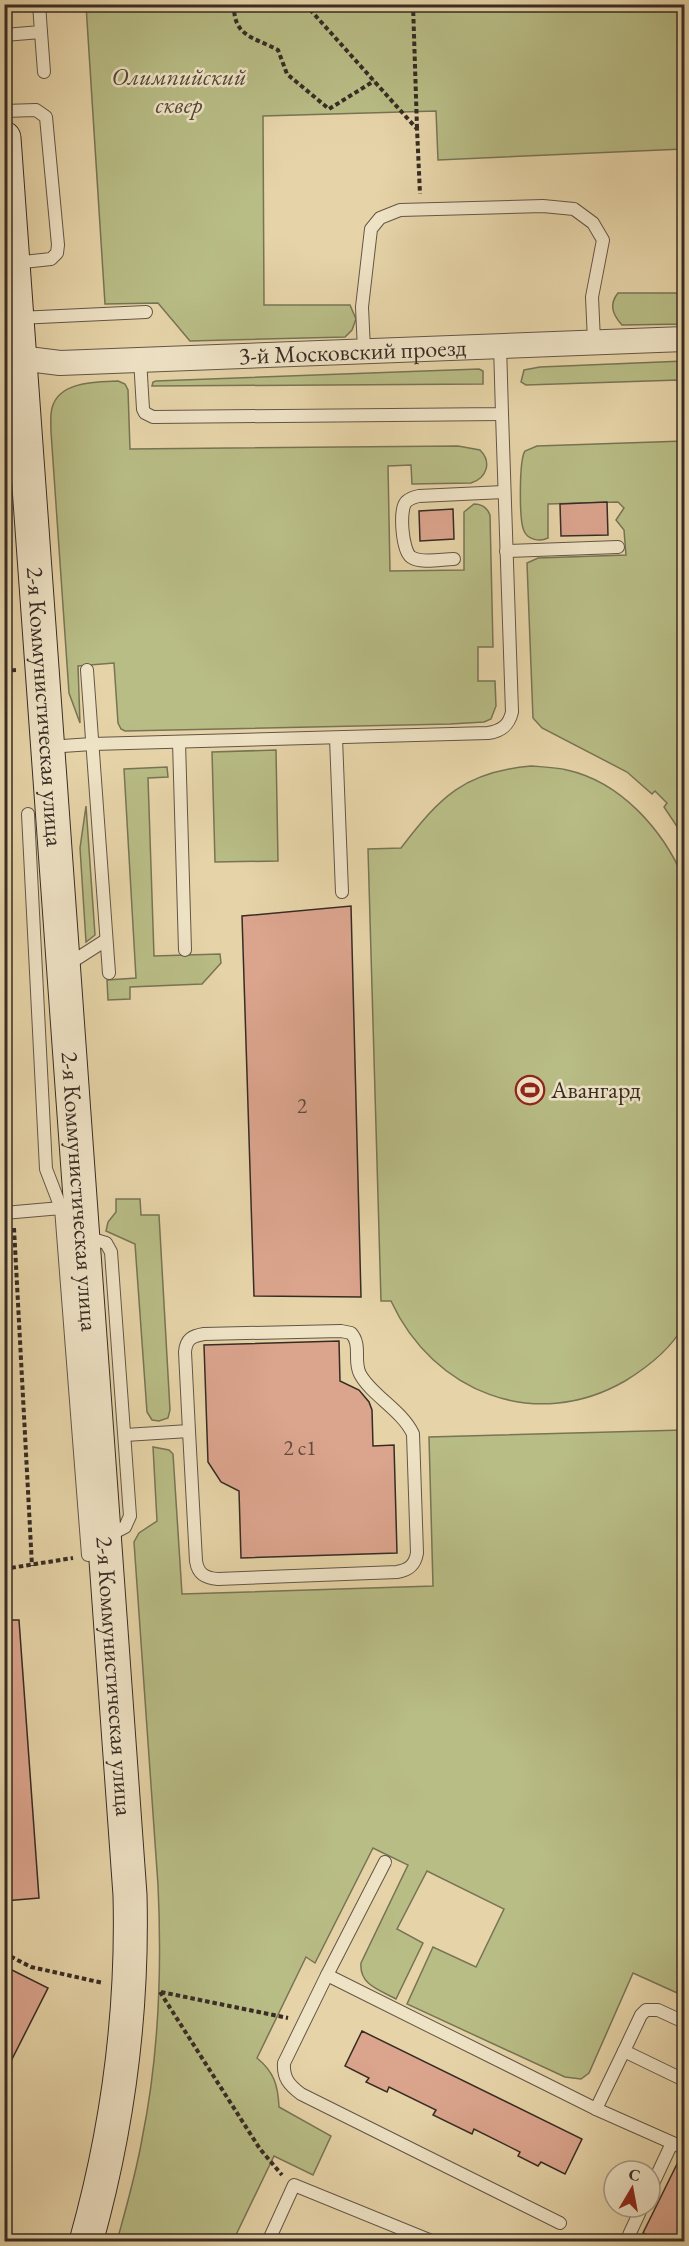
<svg xmlns="http://www.w3.org/2000/svg" width="689" height="2246" font-family="'EB Garamond',serif">
  <style>
    .green { fill: #b8bc85; stroke: #787455; stroke-width: 1.5 }
    .building { fill: #dba48d; stroke: #372c25; stroke-width: 1.5 }
    .lines { fill: none; stroke-linecap: round; stroke-linejoin: round }
    .lane-casing { stroke: #635646; stroke-width: 14 }
    .street-casing { stroke: #635646; stroke-width: 26 }
    .secondary-casing { stroke: #372c25; stroke-width: 35 }
    .path { stroke: #372c25; stroke-width: 4; stroke-dasharray: 4.5 3; stroke-linecap: butt }
    .lane { stroke: #efe3c6; stroke-width: 12 }
    .street { stroke: #efe3c6; stroke-width: 24 }
    .secondary { stroke: #efe3c6; stroke-width: 33 }
    .labels { text-anchor: middle; stroke-width: 5; stroke-linejoin: round; paint-order: stroke }
    .number-label { font-size: 21px; fill: #604a3f }
    .park-label { font-size: 24px; font-style: italic; fill: #514938; stroke: #efe3c6 }
    .street-label { font-size: 24px; fill: #372c25; stroke: #efe3c6 }
    .poi-label { font-size: 24px; fill: #372c25; stroke: #efe3c6; text-anchor: start }
  </style>
  <rect width="100%" height="100%" fill="#e6d4a8"/>
  <filter id="stains"><feTurbulence type="fractalNoise" baseFrequency=".00333" numOctaves="4"/><feColorMatrix values="0 0 0 0 .2 0 0 0 0 .09 0 0 0 0 .02 0 0 0 .5 -.17"/></filter>
  <radialGradient id="worn" r=".72"><stop offset=".6" stop-color="#630" stop-opacity="0"/><stop offset="1" stop-color="#630" stop-opacity=".3"/></radialGradient>
  <g class="green">
    <polygon points="86,5 684,5 684,207 683,149 438,160 436,111 263,116 264,305 350,305 356,319 352,330 345,337 190,341 158,303 105,304"/>
    <path d="M618,293H684V324L622,325C612,314 609,304 618,293Z"/>
    <polygon points="684,361 684,399 684,382 679,380 526,385 521,382 524,370 540,367"/>
    <polygon points="479,369 483,371 483,384 152,386 153,382 156,381"/>
    <path d="M118,381L125,384L128,390L130,449L458,446L480,450C492,462 487,478 471,483L412,484L411,465L388,466L390,571L464,570V512L474,504C482,504 487,507 490,515L493,647H478V681H495L496,706L491,719L484,722L450,724L125,731L121,729L118,723L114,663L78,666L80,723L69,693L51,432C51,424 50,416 52,408C59,381 96,382 118,381Z"/>
    <path d="M684,441V837L664,807L667,803L655,791L652,794L627,772L542,728L533,718L527,563L538,558L626,555L624,530L616,520L624,508L618,502L548,504V538C540,542 528,540 524,531C519,521 519,460 525,451L537,446Z"/>
    <polygon points="276,750 278,861 215,862 212,752"/>
    <path d="M531,766C543,767 555,767 567,770C621,782 663,830 684,879V1325C671,1349 648,1367 625,1381C535,1433 433,1392 391,1301H381L368,849L401,848C440,797 464,772 531,766Z"/>
    <polygon points="167,767 168,777 148,778 154,956 220,954 221,963 202,984 130,987 130,999 108,1000 107,980 136,978 124,769"/>
    <polygon points="86,806 95,935 86,942 80,848"/>
    <polygon points="116,1199 140,1199 141,1215 159,1215 170,1410 168,1418 159,1421 152,1420 147,1412 135,1244 106,1231 108,1222 116,1212"/>
    <path d="M684,1430V1996L633,1973L589,2073L581,2079L565,2077L407,2004L433,1947L476,1967L504,1909L427,1871L397,1929L423,1943L396,1999C380,1990 359,1985 361,1963L408,1865L373,1848L315,1963L306,1957L257,2058C274,2072 278,2085 279,2107L331,2136L313,2175L274,2156L233,2241H117C126,2208 136,2174 142,2139C159,2056 162,1969 158,1885L134,1542L139,1533L157,1521L153,1447L169,1450L173,1454L182,1594L433,1586L429,1437Z"/>
  </g>
  <g class="building">
    <polygon points="607,502 608,535 561,536 560,504"/>
    <polygon points="453,509 454,539 420,541 419,511"/>
    <polygon points="351,906 361,1297 254,1296 242,916"/>
    <polygon points="339,1341 340,1381 359,1390 369,1402 372,1410 373,1446 394,1445 397,1553 241,1558 239,1491 221,1482 208,1462 204,1345"/>
    <polygon points="4,1620 19,1620 39,1898 4,1901"/>
    <polygon points="4,1966 48,1988 4,2075"/>
    <polygon points="362,2031 582,2139 565,2174 541,2162 538,2166 518,2156 520,2152 474,2129 472,2134 433,2115 436,2110 389,2087 387,2092 366,2082 369,2078 345,2066"/>
    <polygon points="681,2156 684,2156 684,2241 660,2241 643,2233"/>
  </g>
  <g class="lines">
    <g class="lane-casing">
      <g id="lane">
        <polyline points="41,32 44,72"/>
        <polyline points="4,35 41,32 39,4"/>
        <polyline points="4,111 36,110 46,117 58,245 57,253 51,259 14,263"/>
        <polyline points="18,318 146,312"/>
        <polyline points="364,350 362,307 371,229 380,218 400,210 543,206 574,209 593,223 603,240 592,297 594,341"/>
        <polyline points="140,359 143,409 145,413 153,417 502,414 500,345"/>
        <polyline points="506,551 618,547"/>
        <path d="M454,559C442,559 421,564 411,557C402,550 399,510 406,502C410,498 414,497 419,496L504,492"/>
        <polyline points="87,670 109,973"/>
        <polyline points="336,738 342,892"/>
        <polyline points="179,742 185,950"/>
        <path d="M48,747L92,744L488,733C502,731 509,725 512,712L502,414"/>
        <polyline points="28,814 46,1169 61,1208"/>
        <polyline points="67,965 106,940"/>
        <polyline points="4,1213 61,1208 88,1555"/>
        <polyline points="86,1237 106,1243 111,1252 130,1516 125,1527 106,1537"/>
        <path d="M125,1435L189,1431L185,1352C186,1339 192,1336 204,1334L341,1331L351,1333C362,1345 353,1361 360,1374C371,1395 402,1410 413,1434L417,1553C415,1565 409,1570 397,1572L218,1579C205,1578 198,1574 196,1561L189,1431"/>
        <polyline points="327,1975 385,1862"/>
        <polyline points="624,2051 641,2015 646,2010 658,2010 684,2022"/>
        <polyline points="596,2109 624,2051 684,2080"/>
        <polyline points="650,2190 672,2143"/>
        <path d="M560,2223L301,2094C289,2085 283,2078 284,2063L327,1975L596,2109L684,2148"/>
        <polyline points="268,2242 294,2185 434,2242"/>
        <polyline points="630,2242 629,2235 642,2207"/>
      </g>
    </g>
    <g class="street-casing">
      <g id="street">
        <path id="s1" d="M20,358L60,363L684,339"/>
      </g>
    </g>
    <g class="secondary-casing">
      <g id="secondary">
        <path id="s2" d="M4,138L130,1895C133,2013 118,2128 86,2242"/>
      </g>
    </g>
    <g class="path">
      <path d="M234,4C233,37 254,37 278,50L287,74L329,109L374,81"/>
      <polyline points="305,4 417,129 420,194"/>
      <polyline points="413,4 417,128"/>
      <polyline points="4,671 16,670"/>
      <polyline points="14,1228 32,1566"/>
      <polyline points="4,1569 73,1558"/>
      <polyline points="4,1953 31,1967 103,1983"/>
      <polyline points="160,1992 260,2149 282,2175"/>
      <polyline points="161,1992 288,2018"/>
    </g>
    <use href="#lane" class="lane"/>
    <use href="#street" class="street"/>
    <use href="#secondary" class="secondary"/>
  </g>
  <defs>
    <g id="stadium-ring" transform="scale(1.5)"><circle r="9.5" fill="#efe3c6" stroke="#8f2418" stroke-width="1.5"/><path d="M0-5a6.5 5 0 1 0 0 10a6.5 5 0 1 0 0-10ZM-3.5-1.8h7v3.6h-7Z" fill="#8f2418"/></g>
  </defs>
  <g fill-rule="evenodd">
    <use href="#stadium-ring" x="530" y="1090"/>
  </g>
  <g class="labels">
    <g class="number-label">
      <text x="302" y="1113">2</text>
      <text x="300" y="1455">2 с1</text>
    </g>
    <g class="park-label">
      <text x="179" y="85">Олимпийский<tspan x="179" dy="28">сквер</tspan></text>
    </g>
    <g class="street-label">
      <text dy="8" stroke="none"><textPath href="#s1" startOffset="333">3-й Московский проезд</textPath></text>
      <text dy="8" stroke="none"><textPath href="#s2" startOffset="570">2-я Коммунистическая улица</textPath></text>
      <text dy="8" stroke="none"><textPath href="#s2" startOffset="1056">2-я Коммунистическая улица</textPath></text>
      <text dy="8" stroke="none"><textPath href="#s2" startOffset="1542">2-я Коммунистическая улица</textPath></text>
    </g>
    <g class="poi-label">
      <text x="551" y="1098">Авангард</text>
    </g>
  </g>
  <rect width="689" height="2246" fill="none" stroke="#e6d4a8" stroke-width="24"/>
  <rect x="6" y="6" width="677" height="2234" fill="none" stroke="#372c25" stroke-width="3"/>
  <rect x="12" y="12" width="665" height="2222" fill="none" stroke="#372c25" stroke-width="1.5"/>
  <g transform="translate(632 2189) rotate(10)"><circle r="28" fill="#efe3c6" stroke="#a59a86" stroke-width="1.5"/>
  <path d="M0-4.5L10 22L0 15L-10 22Z" fill="#8f2418"/>
  <text y="-9" font-size="16" font-weight="bold" text-anchor="middle" fill="#372c25">С</text>
  </g>
  <rect width="100%" height="100%" filter="url(#stains)"/>
  <rect width="100%" height="100%" fill="url(#worn)"/>
</svg>
